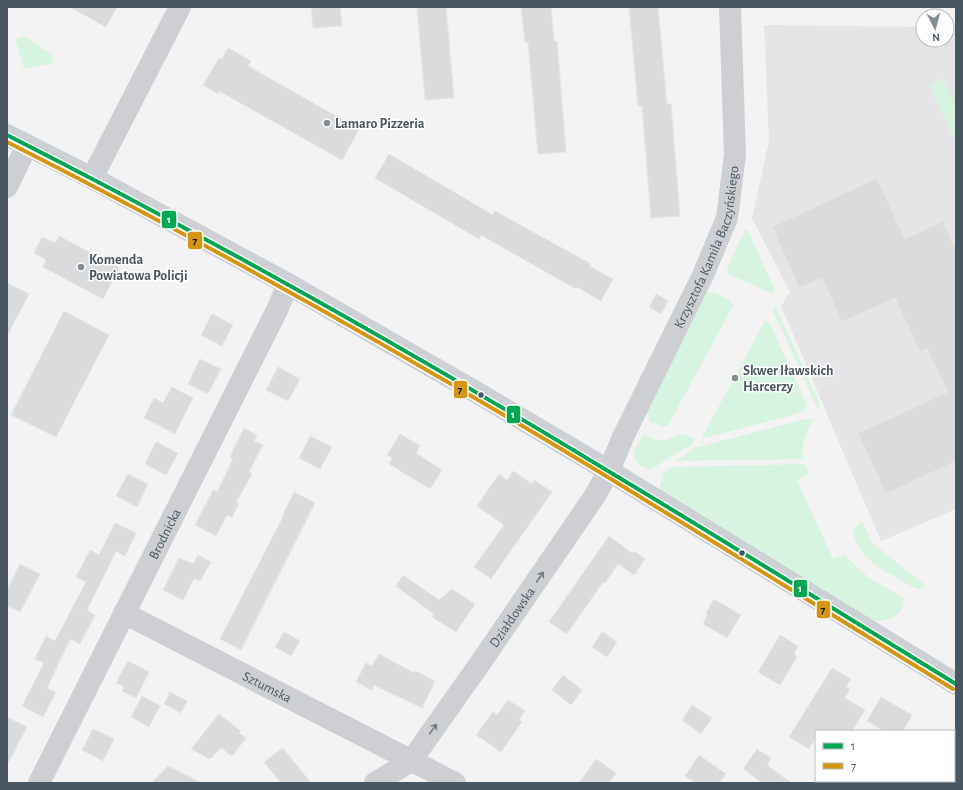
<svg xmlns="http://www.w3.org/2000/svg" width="963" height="790" font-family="'Alegreya Sans',sans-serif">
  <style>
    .education { fill: #e5e4e6 }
    .green { fill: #d7f4e1 }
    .building { fill: #dadbdc; stroke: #e5e5e6 }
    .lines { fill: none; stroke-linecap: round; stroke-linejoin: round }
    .street { stroke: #cdcfd2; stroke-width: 22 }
    .secondary { stroke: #cdd0d4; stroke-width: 22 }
    .bus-1-casing { stroke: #fff; stroke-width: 7 }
    .bus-2-casing { stroke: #fff; stroke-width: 7 }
    .bus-1 { stroke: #00a651; stroke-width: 4 }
    .bus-2 { stroke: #d49614; stroke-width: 4 }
    .oneway { stroke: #707b84 }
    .poi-dot { fill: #848e95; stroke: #fff; stroke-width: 1.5 }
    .bus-dot { fill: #485762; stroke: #fff; stroke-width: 1.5 }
    .labels { text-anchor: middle; stroke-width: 3; stroke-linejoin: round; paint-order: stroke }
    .poi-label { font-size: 14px; font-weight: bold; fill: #485762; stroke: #fff; text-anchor: start }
    .street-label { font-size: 14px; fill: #485762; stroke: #fff }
    .line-badge { stroke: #fff; stroke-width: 1.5 }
    .badge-label { font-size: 11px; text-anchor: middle; font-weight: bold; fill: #fff }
    .pale-badge-label { font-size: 11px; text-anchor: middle; font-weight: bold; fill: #111 }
  </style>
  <rect width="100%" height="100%" fill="#f4f3f3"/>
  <polygon class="education" points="764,25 923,27 923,40 947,40 947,27 956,27 956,509 881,541 781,306 790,292 752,218 769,141"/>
  <g class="green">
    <polygon points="24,36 52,55 53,63 24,69 15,39"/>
    <polygon points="943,78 954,101 956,95 956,144 929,85"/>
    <polygon points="747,229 775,290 773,294 728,274 727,268 745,230"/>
    <path d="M708,292C717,293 729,297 733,306L672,418L668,425L662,427L650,421L647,413L701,298Z"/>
    <polygon points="775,305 821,406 817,408 773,311"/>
    <polygon points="765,321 770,324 807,405 804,412 701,439"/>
    <path d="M805,419H814C805,434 802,441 803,459L676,461L695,448Z"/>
    <path d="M683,434L695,439L691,445L686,447L652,469C642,469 636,462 633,453L643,435C664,443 663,441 683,434Z"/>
    <path d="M805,464L809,474L797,480L833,559L845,554C860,575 882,585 903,598C907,614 886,622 873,621L659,491L663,473L672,467Z"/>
    <path d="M862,521L872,543L924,584L923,587L919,589L913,587C889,573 856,561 853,529Z"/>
  </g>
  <g class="building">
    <polygon points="70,7 117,7 106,27"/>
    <polygon points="311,7 340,7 342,26 313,28"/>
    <polygon points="417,7 446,7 454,98 425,100"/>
    <polygon points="521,7 551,7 554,41 557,41 566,152 538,154 528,42 525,42"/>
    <polygon points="629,7 658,7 667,104 671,104 680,216 651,218 642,106 638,106"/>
    <polygon points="228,48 251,61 248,66 359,129 342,160 219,91 218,94 203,85 219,58 222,59"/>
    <polygon points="389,154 493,215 495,211 591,264 589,266 613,279 601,301 577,287 576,289 481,235 479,239 375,178"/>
    <polygon points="877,178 905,239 943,221 956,250 956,461 886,494 858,433 948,392 927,349 920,352 895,298 842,322 822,278 799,288 772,227"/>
    <polygon points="59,236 119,268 103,299 43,267 46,260 34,253 42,237 55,243"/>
    <polygon points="7,283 29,294 7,336"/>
    <polygon points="656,294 668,301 661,314 649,307"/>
    <polygon points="64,311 109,335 56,437 11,415"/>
    <polygon points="212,314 233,325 222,346 201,335"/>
    <polygon points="200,359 221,369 208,394 188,384"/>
    <polygon points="278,367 300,379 288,401 266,390"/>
    <polygon points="172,387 193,398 175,434 144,418 154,398 163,403"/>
    <polygon points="244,428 257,435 254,441 263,445 249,472 252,474 236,502 239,503 232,517 227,515 216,536 195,525 213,490 217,492 233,459 230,457"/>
    <polygon points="400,434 420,446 416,453 442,470 430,489 389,464 392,458 387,455"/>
    <polygon points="310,436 332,447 320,469 299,458"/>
    <polygon points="156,442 178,453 166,475 145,464"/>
    <polygon points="513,471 532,484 534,480 552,492 491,579 474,567 504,525 477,506 499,474 507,480"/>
    <polygon points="128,474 148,484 137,507 116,496"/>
    <polygon points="294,492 315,503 241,650 220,639 284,515 283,514"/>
    <polygon points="115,523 136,533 125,556 116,551 87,610 95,615 80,644 70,639 47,688 56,692 43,717 22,706 44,663 35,659 46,636 55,641 86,582 76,577 90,550 99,555"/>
    <polygon points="609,536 632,553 634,551 645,559 634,575 618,564 605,583 603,582 567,634 549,622"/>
    <polygon points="198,555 211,562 200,581 194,579 183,600 163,590 179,558 193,564"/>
    <polygon points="20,564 40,574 20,612 7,606 7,590"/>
    <polygon points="403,575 439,600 452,589 475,604 456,632 432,617 434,614 396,586"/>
    <polygon points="714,599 741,615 727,638 703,624 708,614 706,613"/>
    <polygon points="284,632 300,641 291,656 275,647"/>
    <polygon points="602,632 617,642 607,657 592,647"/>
    <polygon points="780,635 798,646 794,654 797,657 780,685 758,672"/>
    <polygon points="379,654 414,673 416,671 435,681 422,708 374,685 372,690 356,682 366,663 372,666"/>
    <polygon points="128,661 149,672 136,698 122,691 124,687 116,683"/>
    <polygon points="832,668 851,679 846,687 850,689 845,698 865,710 852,731 816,731 816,737 809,749 789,737"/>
    <polygon points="563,675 582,690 571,705 552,690"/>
    <polygon points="170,692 187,701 181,713 164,704"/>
    <polygon points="142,696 160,706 149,727 131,717"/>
    <polygon points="881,697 912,715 903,731 884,731 867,721"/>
    <polygon points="508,700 525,711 519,720 522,722 501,752 476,735 493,712 497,715"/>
    <polygon points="692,705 712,718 701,734 682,720"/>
    <polygon points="219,714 241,731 239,733 246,738 232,756 221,748 210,759 191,749"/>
    <polygon points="7,717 27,727 7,765"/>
    <polygon points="93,729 114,739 103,761 82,750"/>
    <polygon points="283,748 311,783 281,783 264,762"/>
    <polygon points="757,749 771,758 767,765 791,783 763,783 743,769"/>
    <polygon points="699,755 726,774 719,783 696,783 685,776"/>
    <polygon points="596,759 616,773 609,783 579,783"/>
    <polygon points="168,766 202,783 151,783"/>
  </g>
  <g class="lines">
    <g class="street">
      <polyline points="92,178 180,7"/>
      <polyline points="7,187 27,145"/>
      <path id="s1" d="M124,613L455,783"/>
      <path id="s2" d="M39,783L277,310L288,284"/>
      <path id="s3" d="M375,783L411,761L481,662L594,497L609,471L623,437L703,275L727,218L735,155L730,7"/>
    </g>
    <polyline class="secondary" points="7,135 92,178 288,284 481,395 609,471 956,684"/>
    <g class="bus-1-casing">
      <path id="bus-1" d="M7,135C212,239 412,352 608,471C725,541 840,613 956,684"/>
    </g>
    <g class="bus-2-casing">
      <path id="bus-2" d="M7,142C211,245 411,358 606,476C722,547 837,618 953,689"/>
    </g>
    <use href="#bus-1" class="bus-1"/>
    <use href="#bus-2" class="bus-2"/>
  </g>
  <defs><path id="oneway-shaft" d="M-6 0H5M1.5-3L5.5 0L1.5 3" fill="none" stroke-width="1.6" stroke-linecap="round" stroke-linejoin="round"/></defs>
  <g class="oneway">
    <use href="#oneway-shaft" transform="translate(540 577) rotate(-56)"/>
    <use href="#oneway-shaft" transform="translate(433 729) rotate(-54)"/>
  </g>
  <g class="poi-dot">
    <circle cx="327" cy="123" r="4"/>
    <circle cx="81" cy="267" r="4"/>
    <circle cx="735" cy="378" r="4"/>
  </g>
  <g class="bus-dot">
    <circle cx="481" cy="395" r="3.5"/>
    <circle cx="742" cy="553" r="3.5"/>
  </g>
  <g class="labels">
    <g class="poi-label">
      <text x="335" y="128">Lamaro Pizzeria</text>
      <text x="89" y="264">Komenda<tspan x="89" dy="16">Powiatowa Policji</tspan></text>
      <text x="743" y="375">Skwer Iławskich<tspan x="743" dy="16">Harcerzy</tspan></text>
    </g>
    <g class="street-label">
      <text dy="5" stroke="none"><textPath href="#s3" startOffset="639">Krzysztofa Kamila Baczyńskiego</textPath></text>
      <text dy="5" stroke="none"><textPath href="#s2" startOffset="279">Brodnicka</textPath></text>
      <text dy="5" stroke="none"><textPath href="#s3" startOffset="218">Działdowska</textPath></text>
      <text dy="5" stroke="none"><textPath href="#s1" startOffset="161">Sztumska</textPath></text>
    </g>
  </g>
  <g class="line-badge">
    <rect x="161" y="210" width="16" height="19" rx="4" fill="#00a651"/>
    <rect x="187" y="231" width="16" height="19" rx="4" fill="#d49614"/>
    <rect x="453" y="380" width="15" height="19" rx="4" fill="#d49614"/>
    <rect x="506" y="405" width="15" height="19" rx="4" fill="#00a651"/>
    <rect x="793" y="579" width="15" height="19" rx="4" fill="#00a651"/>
    <rect x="816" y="600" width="15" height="19" rx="4" fill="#d49614"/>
  </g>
  <g class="badge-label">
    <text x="169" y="223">1</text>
    <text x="513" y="418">1</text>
    <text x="800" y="592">1</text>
  </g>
  <g class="pale-badge-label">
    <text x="195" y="244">7</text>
    <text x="460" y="393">7</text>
    <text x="823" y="613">7</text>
  </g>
  <rect width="963" height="790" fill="none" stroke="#485762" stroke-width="16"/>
  <rect x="815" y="730" width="140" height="52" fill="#ffffff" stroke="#b6bcc0"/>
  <rect x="823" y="743" width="20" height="6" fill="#00a651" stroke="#b6bcc0"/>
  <text x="851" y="750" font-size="12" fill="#485762">1</text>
  <rect x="823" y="763" width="20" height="6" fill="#d49614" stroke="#b6bcc0"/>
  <text x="851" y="770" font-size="12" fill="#485762">7</text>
  <g transform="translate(935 28) rotate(174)"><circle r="19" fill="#ffffff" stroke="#b6bcc0"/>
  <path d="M0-3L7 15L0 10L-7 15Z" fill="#848e95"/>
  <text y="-6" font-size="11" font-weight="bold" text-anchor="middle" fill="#485762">N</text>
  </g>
</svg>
